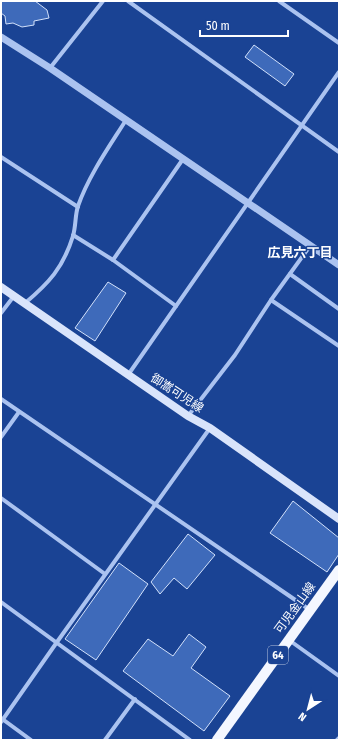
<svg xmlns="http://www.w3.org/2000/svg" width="340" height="741" font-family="'Fira Sans Condensed','Noto Sans JP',sans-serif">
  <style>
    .building { fill: #3e6aba; stroke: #d2e1fb }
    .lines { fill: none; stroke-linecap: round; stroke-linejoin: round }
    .minor { stroke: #abc3f0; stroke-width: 4 }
    .tertiary { stroke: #abc3f0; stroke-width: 7 }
    .secondary { stroke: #d9e4fb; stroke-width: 8 }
    .primary { stroke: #f4f7ff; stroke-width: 10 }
    .labels { text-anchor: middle; stroke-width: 3; stroke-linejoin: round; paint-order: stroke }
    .shield { fill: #1a4394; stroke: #bac7df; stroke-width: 1 }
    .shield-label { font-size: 11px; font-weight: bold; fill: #fff }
    .street-label { font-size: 12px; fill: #fff; stroke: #1a4394 }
    .neighbourhood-label { font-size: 13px; font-weight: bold; fill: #fff; stroke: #1a4394 }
  </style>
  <rect width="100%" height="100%" fill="#1a4394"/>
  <g class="building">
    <polygon points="1,1 35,1 47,10 49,18 34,21 34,25 22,27 13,23 6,24 5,16 1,13"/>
    <polygon points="254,45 294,74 285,86 245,57"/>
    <polygon points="108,282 126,293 95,341 75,328"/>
    <polygon points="293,501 339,538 339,554 327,572 270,533"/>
    <polygon points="188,534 215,555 187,589 174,578 160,594 151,582"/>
    <polygon points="119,563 148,584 96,660 65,639"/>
    <polygon points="189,634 206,647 191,668 230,696 204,731 123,671 148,639 173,656"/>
  </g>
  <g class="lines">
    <g class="minor">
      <polyline points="128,1 339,152"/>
      <polyline points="279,1 339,43"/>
      <polyline points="50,68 103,1"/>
      <polyline points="1,157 78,207"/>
      <polyline points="73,235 113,260 176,306"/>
      <polyline points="113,260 183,159"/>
      <polyline points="290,274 339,309"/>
      <polyline points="271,300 339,346"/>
      <path d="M24,304C49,283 63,268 73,236C76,226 75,215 78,206C89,175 109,147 126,120"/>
      <polyline points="1,313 14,296"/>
      <polyline points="128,375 339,72"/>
      <polyline points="1,399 310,610"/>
      <polyline points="188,416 235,355 271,300 310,246"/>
      <polyline points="1,437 19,412"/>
      <polyline points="1,498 105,574"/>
      <polyline points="1,602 190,740"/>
      <polyline points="289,640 339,676"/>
      <polyline points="1,718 31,740"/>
      <polyline points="1,722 57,642 210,428"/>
      <polyline points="105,740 135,699"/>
      <polyline points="337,740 339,738"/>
    </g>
    <polyline class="tertiary" points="1,37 50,68 339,265"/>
    <polyline class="secondary" points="1,287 188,416 210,428 339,519"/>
    <polyline class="primary" points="217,740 339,570"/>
  </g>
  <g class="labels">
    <rect class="shield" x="268" y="646" width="20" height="18" rx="3"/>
    <g class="shield-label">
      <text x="278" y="659">64</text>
    </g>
    <g class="street-label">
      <text transform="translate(177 393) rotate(33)" y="4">御嵩可児線</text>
      <text transform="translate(295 608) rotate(-54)" y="4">可児金山線</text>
    </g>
    <g class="neighbourhood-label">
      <text x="300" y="257">広見六丁目</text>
    </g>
  </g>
  <rect width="340" height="741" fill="none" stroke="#ffffff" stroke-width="4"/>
  <g transform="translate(308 709) rotate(216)" stroke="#1a4394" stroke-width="3" paint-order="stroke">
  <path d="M0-3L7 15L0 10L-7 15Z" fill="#ffffff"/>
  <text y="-6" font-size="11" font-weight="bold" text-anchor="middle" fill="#ffffff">N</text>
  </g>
  <path d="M200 30v6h88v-6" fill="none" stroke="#ffffff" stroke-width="2"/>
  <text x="206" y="30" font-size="12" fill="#ffffff" stroke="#1a4394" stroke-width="3" paint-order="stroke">50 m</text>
</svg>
